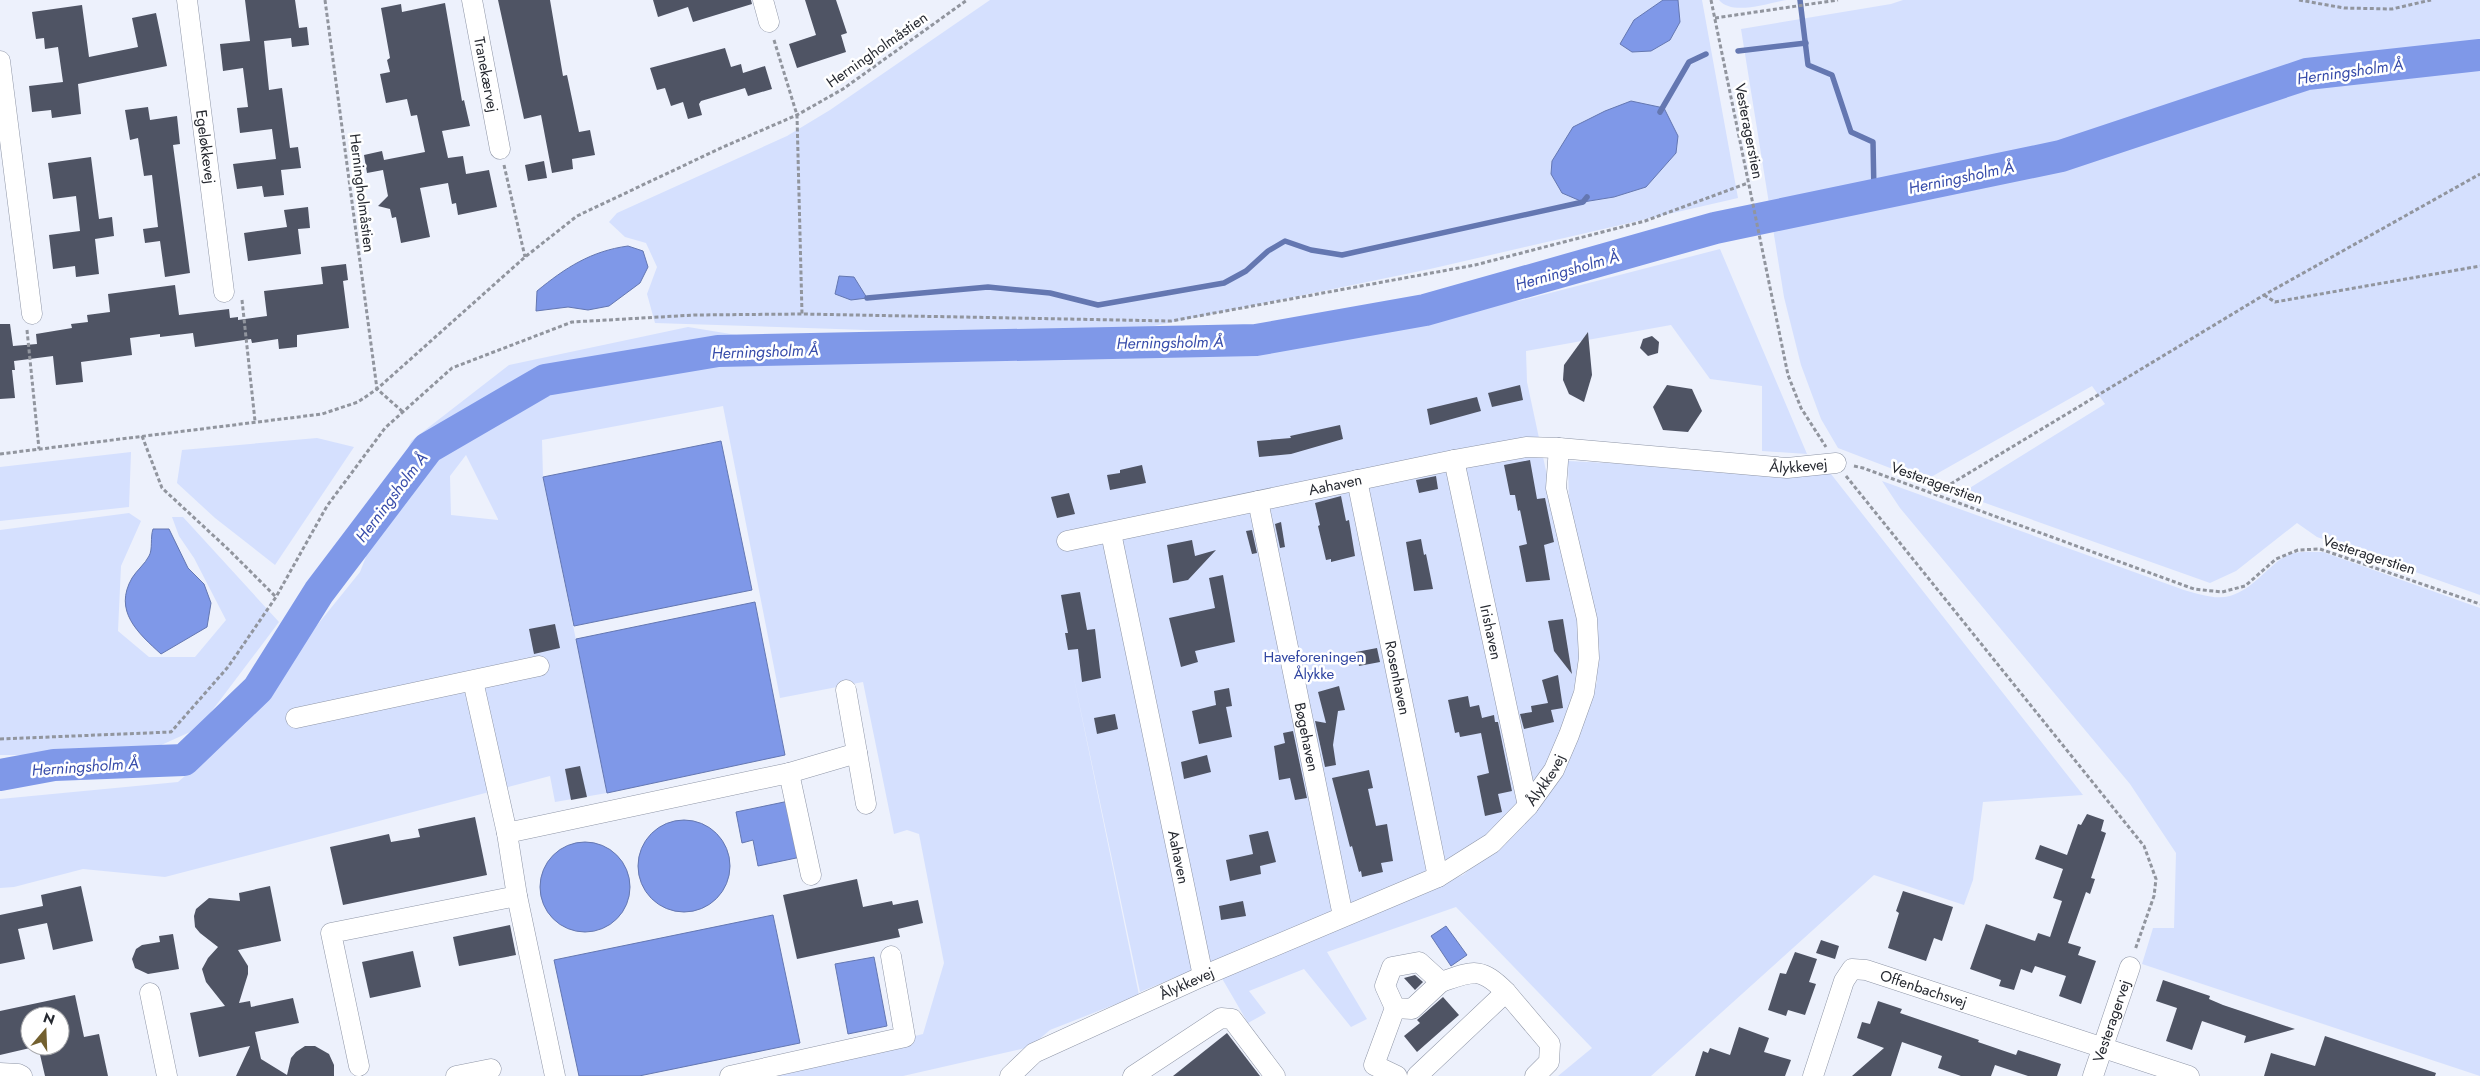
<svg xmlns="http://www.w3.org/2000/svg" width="2480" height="1076" font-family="Jost,sans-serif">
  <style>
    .green { fill: #d5e0fe; fill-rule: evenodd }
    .water { fill: #7f98e8; stroke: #6477b1 }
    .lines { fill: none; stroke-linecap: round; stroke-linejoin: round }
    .stream { stroke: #6477b1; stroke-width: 5.5 }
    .river { stroke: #7f98e8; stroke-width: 32 }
    .building { fill: #4f5464 }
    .minor-casing { stroke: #8f96a7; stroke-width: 21 }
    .path { stroke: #91959e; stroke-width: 3; stroke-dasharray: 4 2.5; stroke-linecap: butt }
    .minor { stroke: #fff; stroke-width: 20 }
    .labels { text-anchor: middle; stroke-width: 5; stroke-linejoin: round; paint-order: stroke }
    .street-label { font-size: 15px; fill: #262930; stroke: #fff }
    .park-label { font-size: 15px; fill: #3045a1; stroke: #fff }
    .water-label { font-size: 16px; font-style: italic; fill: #374caa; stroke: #fff }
  </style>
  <rect width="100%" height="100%" fill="#edf1fc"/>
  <g class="green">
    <path d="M990,0H1663L1634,20L1620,44L1632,52L1651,51L1670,40L1680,22L1678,0H1702L1738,198L1430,269L1120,333L866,330L655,323L647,294L657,267L646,243L625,237L609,222L617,213L787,136L830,110ZM1676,153L1646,187L1614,197L1583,202Z"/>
    <path d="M1719,0H1786C1768,3 1732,16 1719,0Z"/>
    <polygon points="1903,0 2480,0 2480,595 2317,537 2297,523 2236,571 2210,583 1960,494 2105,404 2092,386 1924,481 1838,448 1821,419 1801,365 1784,297 1741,29 1891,4"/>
    <path d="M1720,249L1807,454L1762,451V386L1710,379L1671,325L1526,351L1527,382L1579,625V666L1569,712L1550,758L1519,806L1482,840L1426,873L1140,992L1073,674L1139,995L1050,1030L1030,1047L903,1076H754L923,1034L944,963L919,834L907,830L894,834L863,682L780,698L723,406L542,440L543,477L607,793L555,802L550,776L165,877L83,869L14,887L0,888V799L178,782L246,723L293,655L360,572L411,441L509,365L688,327L906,363L1165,357L1323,334L1523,300ZM466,455L498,519V520L451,515L450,476Z"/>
    <polygon points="317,438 354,447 275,565 215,518 177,483 182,450"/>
    <polygon points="131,452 129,507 0,521 0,467"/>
    <polygon points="1568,461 1831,474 2083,795 1983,802 1973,880 1964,905 1874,875 1651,1076 1558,1076 1592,1048 1456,907 1327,952 1367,1019 1351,1027 1304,969 1249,991 1266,1013 1248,1023 1220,975 1463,875 1504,840 1549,789 1597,682 1595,611 1569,504"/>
    <path d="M1882,481L2184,590C2199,594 2215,600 2230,596C2253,589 2265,569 2284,557C2295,550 2310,552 2323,552L2480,608V1076L2142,964L2153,928H2174L2176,853L2130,784L1900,508Z"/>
    <polygon points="129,513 141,521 121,566 118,631 149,657 195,657 226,620 194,558 179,536 172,517 183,517 279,622 199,728 139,755 0,755 0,530"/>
  </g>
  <g class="water">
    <polygon points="1663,0 1678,0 1680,22 1670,40 1651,51 1632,52 1620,44 1634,20"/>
    <polygon points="1631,101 1664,108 1678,136 1676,153 1646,187 1614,197 1583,202 1562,193 1551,174 1552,161 1573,127 1605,111"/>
    <path d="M628,246L643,251L648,267L640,283L609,306L588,310L568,307L536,311L537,291C565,268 591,251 628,246Z"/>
    <polygon points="839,276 854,277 867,298 851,300 835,294"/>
    <polygon points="721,441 752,590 574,626 543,477"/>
    <path d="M153,529H169L188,568L204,584L211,603L207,627L161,654C138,633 113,611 132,578C137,570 145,564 149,556C153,549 150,538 153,529Z"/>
    <polygon points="755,602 785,755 607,793 576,639"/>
    <polygon points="789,801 801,857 758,866 753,840 742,843 736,812"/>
    <circle cx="684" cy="866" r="46"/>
    <circle cx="585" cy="887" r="45"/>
    <polygon points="773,915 800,1043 639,1076 579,1076 554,960"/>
    <polygon points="1446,926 1467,955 1451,966 1431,936"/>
    <polygon points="874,957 887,1026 848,1034 835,964"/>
  </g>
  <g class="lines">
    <g class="stream">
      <polyline points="1800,0 1808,65 1832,75 1851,132 1873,142 1874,193"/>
      <polyline points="1738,51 1806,43"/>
      <polyline points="1660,112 1689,62 1706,54"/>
      <polyline points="867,298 988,287 1050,293 1098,305 1224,283 1246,271 1268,251 1285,241 1311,250 1342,255 1583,202 1587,197"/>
    </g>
    <polyline class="river" points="0,775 54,765 184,760 258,689 319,592 428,448 545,380 718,351 1256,340 1425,310 1715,228 2061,156 2307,74 2480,55"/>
  </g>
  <g class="building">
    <polygon points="245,0 295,0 299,28 307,27 309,45 292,47 291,38 264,41 269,90 282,88 290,148 298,147 301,168 281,170 284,195 264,197 262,186 237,189 233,164 276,159 272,129 240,133 237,108 248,107 243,68 223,71 220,44 250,41"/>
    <polygon points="498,0 550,0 563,76 567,75 579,132 590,130 595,155 572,159 573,169 552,173 541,115 524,119"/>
    <polygon points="653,0 751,0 752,4 693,22 688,7 658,17"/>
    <polygon points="805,0 836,0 847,33 841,35 846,52 797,68 789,44 816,35"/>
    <polygon points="445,3 462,101 464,100 470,126 442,131 448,158 463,156 466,174 489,170 497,207 458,215 456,203 452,204 448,183 420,188 430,237 401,243 396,217 392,218 390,209 378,206 388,196 383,170 367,173 364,155 382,151 384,160 425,152 417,115 411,116 407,99 386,103 380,74 390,72 387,60 390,58 381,8 401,4 402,12"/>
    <polygon points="82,5 89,57 138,47 132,18 156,13 167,66 78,84 81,114 52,118 51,110 32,112 29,86 63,82 58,47 45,49 44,38 36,39 32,12"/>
    <polygon points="725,48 731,67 741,64 743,73 765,66 772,89 748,96 745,88 701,101 699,104 702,115 688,119 683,102 671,106 665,88 657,90 650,68"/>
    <polygon points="148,107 150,120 177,116 180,144 173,145 190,273 165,277 160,241 145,243 143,229 158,227 152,175 144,176 138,138 130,140 125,110"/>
    <polygon points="91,157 99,219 112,217 114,236 95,239 99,274 76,277 75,266 53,269 49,235 80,231 76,196 53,199 48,163"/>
    <polygon points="544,161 547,178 528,181 525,165"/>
    <polygon points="308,207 310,228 298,229 301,254 248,261 244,233 287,227 284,210"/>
    <polygon points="346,264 348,280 343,281 349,328 297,335 297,347 279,349 278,339 252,343 251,339 195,347 193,333 160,337 160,334 130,338 132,355 81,362 83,382 56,385 53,356 14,361 15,370 12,370 15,398 0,399 0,324 10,324 13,346 37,344 36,334 72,328 71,324 88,322 87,315 110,312 108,294 175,285 179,315 229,309 230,318 238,317 238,320 267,316 264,291 323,284 321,267"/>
    <polygon points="1588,332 1592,375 1584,402 1569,394 1563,380 1564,365"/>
    <polygon points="1652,336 1659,342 1658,353 1648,356 1640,348 1643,339"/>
    <polygon points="1520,385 1523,400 1492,407 1488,393"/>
    <polygon points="1667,385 1692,389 1702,411 1688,432 1663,430 1653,407"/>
    <polygon points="1477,397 1481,411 1430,425 1427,409"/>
    <polygon points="1340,425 1343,439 1291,454 1259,457 1257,441 1291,438 1290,436"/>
    <polygon points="1530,460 1537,499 1545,498 1554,542 1544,545 1550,580 1526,582 1519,546 1527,544 1520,510 1518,511 1515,495 1510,495 1504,465"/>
    <polygon points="1142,465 1146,483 1110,490 1107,475 1120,473 1120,470"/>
    <polygon points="1436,476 1438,489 1419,493 1416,480"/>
    <polygon points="1069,493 1075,514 1057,518 1051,497"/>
    <polygon points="1341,496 1346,521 1349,520 1355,556 1331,562 1331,559 1326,560 1318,526 1320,525 1315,503"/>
    <polygon points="1281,522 1285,547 1280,548 1275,524"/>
    <polygon points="1252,530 1257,553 1252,554 1246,531"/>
    <polygon points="1421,539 1424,555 1426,554 1433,589 1414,591 1406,542"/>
    <polygon points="1192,540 1195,556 1216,550 1188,580 1173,583 1167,545"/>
    <polygon points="1223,575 1235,642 1195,651 1198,662 1181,667 1169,618 1215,608 1209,578"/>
    <polygon points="1080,592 1087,630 1095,629 1101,678 1082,682 1078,649 1068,650 1065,633 1068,633 1061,595"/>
    <polygon points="1563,619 1572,674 1554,651 1548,621"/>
    <polygon points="555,624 560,648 534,654 529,629"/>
    <polygon points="1377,648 1380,662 1359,666 1356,652"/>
    <polygon points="1558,675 1563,708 1551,710 1554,722 1524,729 1520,714 1532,712 1531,706 1548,703 1542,680"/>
    <polygon points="1339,686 1345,710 1338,711 1333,745 1336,765 1325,767 1315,721 1326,723 1318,692"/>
    <polygon points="1229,688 1232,706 1226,707 1232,737 1199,744 1192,711 1216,705 1214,691"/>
    <polygon points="1468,696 1470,707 1479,705 1482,718 1494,715 1495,722 1498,722 1512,791 1498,794 1502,812 1485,816 1477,776 1489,773 1481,733 1460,737 1459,732 1455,733 1448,700"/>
    <polygon points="1115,714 1118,729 1097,734 1094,718"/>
    <polygon points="1293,731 1307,798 1295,800 1290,778 1279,780 1274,746 1285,743 1283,733"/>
    <polygon points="1207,755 1211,772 1184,779 1181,762"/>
    <polygon points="580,766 587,797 571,800 565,769"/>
    <polygon points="1369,770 1373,788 1368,789 1376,826 1387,824 1393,861 1381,863 1383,872 1362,877 1361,871 1359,872 1352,846 1350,847 1332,778"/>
    <polygon points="2087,814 2104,820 2101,831 2106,833 2091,878 2095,879 2090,894 2086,892 2068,943 2081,947 2078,955 2096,961 2081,1004 2059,996 2066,976 2035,966 2032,973 2021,969 2014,990 1999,986 2001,980 1970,969 1986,924 2035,941 2038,933 2050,937 2062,901 2053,898 2063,869 2035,859 2040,845 2067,855 2078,824 2081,825"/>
    <polygon points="475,817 487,875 343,905 330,847 389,834 391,842 420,837 418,829"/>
    <polygon points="1268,831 1276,862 1260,866 1261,874 1230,881 1226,860 1253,854 1249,835"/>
    <polygon points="857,879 863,907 892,901 893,905 918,900 923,923 898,929 900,937 797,959 783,895"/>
    <polygon points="81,886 93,941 53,950 47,923 18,929 25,959 0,964 0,915 43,906 41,895"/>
    <polygon points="270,886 281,941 238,950 248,966 248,974 239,1003 250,1001 251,1007 293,998 299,1023 255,1032 261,1059 287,1075 291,1058 296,1052 305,1046 315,1046 329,1054 334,1065 334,1076 236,1076 250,1046 199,1057 190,1013 225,1006 206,982 202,969 208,958 218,947 200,933 195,927 194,916 196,909 209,898 240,901 239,893"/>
    <polygon points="1903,891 1953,907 1942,941 1934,938 1926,961 1888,948 1899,913 1896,911"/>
    <polygon points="1243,901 1246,916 1221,920 1219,906"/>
    <polygon points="510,925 516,955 459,966 453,937"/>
    <polygon points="173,934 179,969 148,974 135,968 132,959 136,949 142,945 160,942 159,936"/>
    <polygon points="1821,940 1839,946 1835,959 1816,953"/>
    <polygon points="413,951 421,987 370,998 362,962"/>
    <polygon points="1795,952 1817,959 1809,982 1816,984 1805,1015 1788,1010 1786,1016 1768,1010 1780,973 1786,974"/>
    <polygon points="1415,975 1423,982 1415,990 1404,978"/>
    <polygon points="2163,980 2210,996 2209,999 2223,1005 2295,1029 2244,1043 2246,1036 2202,1021 2192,1050 2166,1041 2177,1008 2156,1001"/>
    <polygon points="75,995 84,1037 99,1034 108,1076 45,1076 38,1046 60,1046 60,1016 30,1016 30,1048 0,1055 0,1011"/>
    <polygon points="1443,997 1459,1015 1417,1052 1404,1036 1420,1023 1417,1020"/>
    <polygon points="1878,1001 1902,1009 1900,1013 1979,1040 1978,1042 2016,1055 2018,1050 2061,1064 2057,1076 2028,1076 1995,1065 1991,1076 1961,1076 1938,1068 1942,1056 1902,1042 1891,1076 1852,1076 1884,1048 1857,1038 1862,1022 1870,1024"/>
    <polygon points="1739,1027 1769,1038 1764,1052 1791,1060 1785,1076 1695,1076 1703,1051 1708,1053 1710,1048 1730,1055"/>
    <polygon points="1227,1033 1260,1076 1173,1076"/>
    <polygon points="2325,1036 2436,1073 2435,1076 2264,1076 2271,1053 2315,1066"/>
  </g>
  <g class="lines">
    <g class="minor-casing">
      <g id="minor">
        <path id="s1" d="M187,0L224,292"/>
        <path id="s2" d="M472,0L500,149"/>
        <polyline points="763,0 769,22"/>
        <polyline points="0,61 32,314"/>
        <path id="s3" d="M1454,460L1528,806"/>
        <path id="s4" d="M1357,480L1438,877"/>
        <path id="s5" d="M1258,501L1343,916"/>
        <path id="s6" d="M1111,533L1203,976"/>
        <path id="s7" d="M1067,541L1454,460L1526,447L1559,448"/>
        <polyline points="473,681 507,833 789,773 811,875"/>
        <polyline points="846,690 866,804"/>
        <polyline points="296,718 539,666"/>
        <polyline points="789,773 857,753"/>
        <polyline points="507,833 517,896"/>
        <path d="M1441,982C1473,971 1480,966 1506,992"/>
        <polyline points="150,993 167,1076"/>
        <polyline points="1395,1008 1412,1009 1441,982 1419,962 1392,967 1385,986 1395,1008 1374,1065 1397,1076"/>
        <polyline points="359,1066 331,933 517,896 555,1076"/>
        <polyline points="0,1073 18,1074 22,1076"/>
        <polyline points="456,1076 491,1069"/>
        <polyline points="730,1076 905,1037 891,956"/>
        <path id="s8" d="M1010,1076L1034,1053L1203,976L1438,877L1492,843L1528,806L1554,770L1569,735L1584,693L1589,658L1587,619L1556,488L1559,448L1787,468L1836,463"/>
        <polyline points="1133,1076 1221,1018 1232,1019 1275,1076"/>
        <polyline points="1417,1076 1506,992 1550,1044 1549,1062 1535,1076"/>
        <path id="s9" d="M1813,1076L1844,981L1852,969L1866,970L2189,1076"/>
        <path id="s10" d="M2093,1076L2130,967"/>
      </g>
    </g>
    <g class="path">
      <polyline points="325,0 377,389 403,412"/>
      <polyline points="1711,0 1788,375 1801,408 1826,447"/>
      <polyline points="2299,0 2344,8 2392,9 2431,0"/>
      <polyline points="1715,18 1838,0"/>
      <polyline points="774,40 797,115 802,314"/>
      <polyline points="504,165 525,257"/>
      <polyline points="2264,295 2275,302 2480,266"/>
      <polyline points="242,300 255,421"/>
      <polyline points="27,330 39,449"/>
      <polyline points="142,436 162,488 229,550 276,597"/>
      <polyline points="0,454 322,414 358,402 377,389 525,257 577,216 723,147 797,115 843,89 967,0"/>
      <polyline points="1854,466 1863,468 2194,589 2222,592 2245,586 2276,559 2298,550 2320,549 2480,604"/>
      <polyline points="1846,476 2144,846 2156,879 2154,896 2135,950"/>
      <polyline points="1934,494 2264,295 2480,174"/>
      <polyline points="0,739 171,732 228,667 276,597 327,506 385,428 452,368 572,322 695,315 802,314 1171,321 1475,265 1645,221 1748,183"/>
    </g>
    <use href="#minor" class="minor"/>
  </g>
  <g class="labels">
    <g class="street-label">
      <text transform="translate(877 50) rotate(-35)" y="5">Herningholmåstien</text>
      <text dy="5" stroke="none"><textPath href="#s2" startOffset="76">Tranekærvej</textPath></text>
      <text transform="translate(1749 131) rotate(79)" y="5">Vesteragerstien</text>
      <text dy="5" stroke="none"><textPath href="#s1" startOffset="148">Egeløkkevej</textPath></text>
      <text transform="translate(362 193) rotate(83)" y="5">Herningholmåstien</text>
      <text dy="5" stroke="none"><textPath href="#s8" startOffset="1206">Ålykkevej</textPath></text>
      <text transform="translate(1937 483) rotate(20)" y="5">Vesteragerstien</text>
      <text dy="5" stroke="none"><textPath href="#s7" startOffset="274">Aahaven</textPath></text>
      <text transform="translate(2369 555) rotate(18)" y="5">Vesteragerstien</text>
      <text dy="5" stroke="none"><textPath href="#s3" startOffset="176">Irishaven</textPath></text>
      <text dy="5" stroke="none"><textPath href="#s4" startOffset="202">Rosenhaven</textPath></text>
      <text dy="5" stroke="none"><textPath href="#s5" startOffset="241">Bøgehaven</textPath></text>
      <text dy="5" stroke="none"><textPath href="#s8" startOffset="621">Ålykkevej</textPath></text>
      <text dy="5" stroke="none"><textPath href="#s6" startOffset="331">Aahaven</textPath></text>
      <text dy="5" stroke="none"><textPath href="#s8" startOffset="201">Ålykkevej</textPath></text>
      <text dy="5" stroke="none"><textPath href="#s9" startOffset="189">Offenbachsvej</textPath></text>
      <text dy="5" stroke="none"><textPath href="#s10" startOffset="58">Vesteragervej</textPath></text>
    </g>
    <g class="park-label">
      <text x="1314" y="662">Haveforeningen<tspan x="1314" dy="17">Ålykke</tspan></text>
    </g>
    <g class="water-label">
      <text transform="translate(2350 71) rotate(-8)" y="6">Herningsholm Å</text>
      <text transform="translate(1961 177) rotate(-12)" y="6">Herningsholm Å</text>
      <text transform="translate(1567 270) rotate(-16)" y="6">Herningsholm Å</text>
      <text transform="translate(1170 342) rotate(-1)" y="6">Herningsholm Å</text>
      <text transform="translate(765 351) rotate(-2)" y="6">Herningsholm Å</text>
      <text transform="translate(391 497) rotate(-53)" y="6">Herningsholm Å</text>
      <text transform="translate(85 766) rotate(-4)" y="6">Herningsholm Å</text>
    </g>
  </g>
  <g transform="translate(45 1031) rotate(19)"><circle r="24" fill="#ffffff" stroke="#a8a9ac"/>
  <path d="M0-4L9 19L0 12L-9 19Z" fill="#73602f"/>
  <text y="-8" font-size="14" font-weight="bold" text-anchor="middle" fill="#262930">N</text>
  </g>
</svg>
